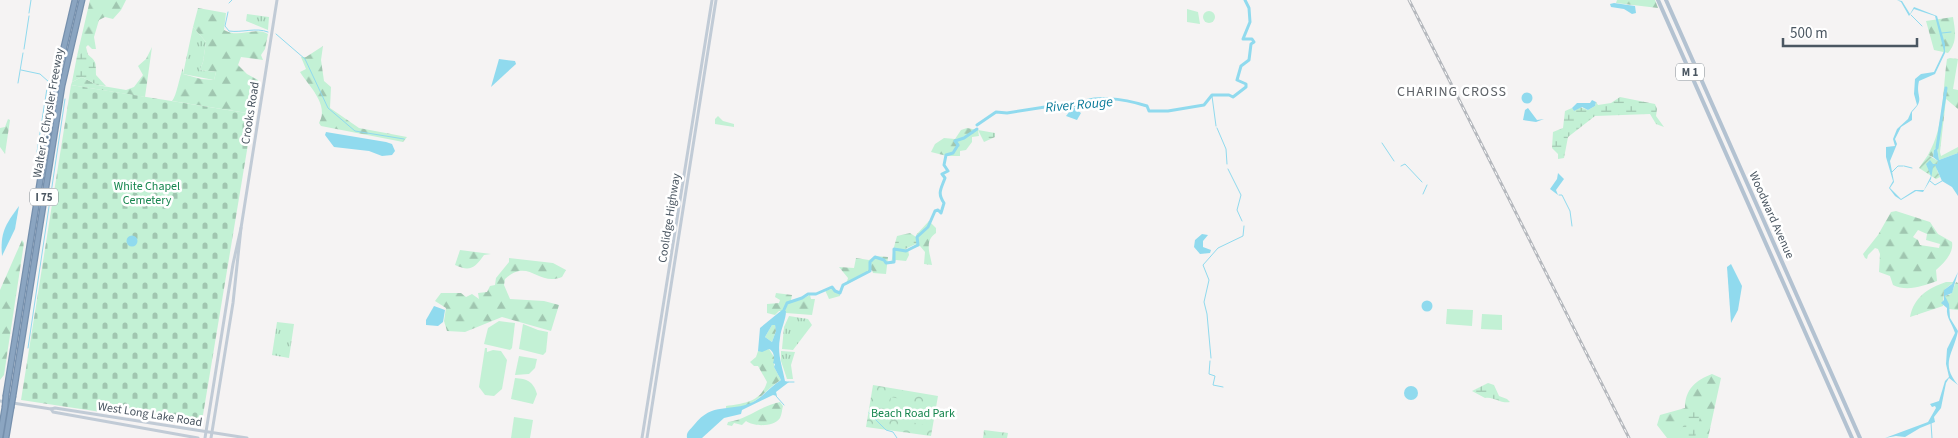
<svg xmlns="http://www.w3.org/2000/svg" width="1958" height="438" font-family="'Source Sans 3',sans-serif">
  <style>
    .grass { fill: url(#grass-tufts) }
    .forest { fill: url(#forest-firs); fill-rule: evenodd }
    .wetland { fill: url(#wetland-marsh) }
    .cemetery { fill: url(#cemetery-stones) }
    .park { fill: url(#park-crowns) }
    .garden { fill: url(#garden-furrows) }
    .pitch { fill: #c3f1d5 }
    .water { fill: #90daee; fill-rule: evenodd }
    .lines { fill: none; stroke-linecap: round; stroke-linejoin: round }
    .stream { stroke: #90daee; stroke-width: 1 }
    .river { stroke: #90daee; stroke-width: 3 }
    .highway-casing { stroke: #7690ad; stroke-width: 7 }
    .secondary { stroke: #c1cbd6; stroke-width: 3 }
    .primary { stroke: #b3c2d1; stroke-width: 4 }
    .highway { stroke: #8ba5c1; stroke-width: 4.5 }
    .rail-casing { stroke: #b5b8bd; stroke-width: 3 }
    .rail { stroke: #fff; stroke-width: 1; stroke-dasharray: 4; stroke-linecap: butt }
    .highway-bridge-casing { stroke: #7690ad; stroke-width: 7; stroke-linecap: butt }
    .highway-bridge { stroke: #8ba5c1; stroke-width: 4.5 }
    .labels { text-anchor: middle; stroke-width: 5; stroke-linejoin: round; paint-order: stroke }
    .shield { fill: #fff; stroke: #808990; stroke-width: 1 }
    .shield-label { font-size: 11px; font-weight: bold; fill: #4a5661 }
    .street-label { font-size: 12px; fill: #4a5661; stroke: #fff }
    .park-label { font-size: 12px; fill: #17864f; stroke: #fff }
    .neighbourhood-label { font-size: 14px; letter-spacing: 1px; fill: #5f6368; stroke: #fff }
    .water-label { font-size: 14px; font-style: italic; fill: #0c7c9b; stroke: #fff }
  </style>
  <defs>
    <pattern id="grass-tufts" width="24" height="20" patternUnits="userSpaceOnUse" patternTransform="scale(1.25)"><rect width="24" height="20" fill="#c3f1d5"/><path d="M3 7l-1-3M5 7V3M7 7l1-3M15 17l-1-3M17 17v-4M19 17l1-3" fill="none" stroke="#a0c6b0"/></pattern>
    <pattern id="forest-firs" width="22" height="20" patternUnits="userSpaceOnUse" patternTransform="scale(1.25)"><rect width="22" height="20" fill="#c3f1d5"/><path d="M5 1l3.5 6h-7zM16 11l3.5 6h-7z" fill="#a0c6b0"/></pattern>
    <pattern id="wetland-marsh" width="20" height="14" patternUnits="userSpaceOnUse" patternTransform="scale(1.25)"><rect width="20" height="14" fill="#c3f1d5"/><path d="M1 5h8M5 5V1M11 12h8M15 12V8" fill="none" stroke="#a0c6b0"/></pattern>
    <pattern id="cemetery-stones" width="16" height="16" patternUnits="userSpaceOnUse" patternTransform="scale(1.25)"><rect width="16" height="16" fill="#c3f1d5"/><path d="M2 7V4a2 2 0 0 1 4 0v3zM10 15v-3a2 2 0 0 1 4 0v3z" fill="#a0c6b0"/></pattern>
    <pattern id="park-crowns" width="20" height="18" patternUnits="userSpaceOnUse" patternTransform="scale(1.25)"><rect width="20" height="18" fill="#c3f1d5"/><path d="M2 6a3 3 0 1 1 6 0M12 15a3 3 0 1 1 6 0" fill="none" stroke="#a0c6b0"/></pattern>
    <pattern id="garden-furrows" width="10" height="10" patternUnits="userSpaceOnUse" patternTransform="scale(1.25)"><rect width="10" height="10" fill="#c3f1d5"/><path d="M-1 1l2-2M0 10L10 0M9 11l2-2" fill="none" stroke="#a0c6b0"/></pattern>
  </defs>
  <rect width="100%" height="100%" fill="#f5f3f3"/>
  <g class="grass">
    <polygon points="247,14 269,17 268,30 246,21"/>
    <polygon points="193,27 206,42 203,62 200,70 216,72 214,80 183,74"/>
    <polygon points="789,316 808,319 812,325 793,350 782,349 784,327"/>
    <polygon points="277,322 294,324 289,358 272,355"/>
    <polygon points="781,351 795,352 791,365 793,379 787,379 781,361"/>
  </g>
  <g class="forest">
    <polygon points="90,0 126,0 121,10 113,19 105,17 99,20 94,37 96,49 92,49 88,45 86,47 88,55 82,53 77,56"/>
    <polygon points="1617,0 1655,0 1658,8 1616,3"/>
    <path d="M198,8L226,13L224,30C239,39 255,26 268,34L265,49L261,55L263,60L241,57L238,65L247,74L258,80L253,114L172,101C177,95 179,78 183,68V74L201,79L214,80L216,72L200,70L203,62L206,42L193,27Z"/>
    <path d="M1953,17C1955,30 1958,42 1948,53L1934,50L1926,21Z"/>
    <path d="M323,46L321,60L324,81L331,87L330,108L359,128L407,137L403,142L321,126L319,123C330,105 308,85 300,72L306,69L301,57H306Z"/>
    <polygon points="152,47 145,97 71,85 72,82 82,77 97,85 126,90 134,87 143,75 138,66 146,59"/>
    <path d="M1950,58L1958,59L1953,89L1958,90V109L1946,99L1940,152L1941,156L1958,147V153L1939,160L1937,148L1934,150L1933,157L1928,155C1945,125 1942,93 1947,59Z"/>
    <polygon points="8,119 10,120 5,154 0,147 0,128 5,127"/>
    <polygon points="967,128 978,130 979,136 972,137 972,142 966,150 960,151 960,156 947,156 931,152 935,144 944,138 955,139 961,130"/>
    <path d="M1896,211L1930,222L1938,234L1952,242C1954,253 1944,263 1936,270L1937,281C1923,286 1907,292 1893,285L1890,276L1879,272L1880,254L1878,249L1875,248L1868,255L1867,259L1865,258L1863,254L1878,235L1891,212ZM1918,230L1927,234L1926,240L1940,244L1939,248L1920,245L1918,240L1913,237Z"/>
    <path d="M929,221L936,228V233C924,241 930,253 932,265L924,264L925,252L920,246L909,249L918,243L916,235Z"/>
    <polygon points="22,240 24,243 4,375 0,380 0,290"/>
    <polygon points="894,247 908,249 909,255 906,261 896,260 891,264"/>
    <path d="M460,250L491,254L484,255C475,268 470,272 455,265Z"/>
    <polygon points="875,256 888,257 886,274 873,273 872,270 846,285 848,278 839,267 854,268 856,258 869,260"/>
    <path d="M509,258L553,263L566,270L562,277C538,287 529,257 505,279L504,285L510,299L544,301L559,305L551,331L502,317L465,332L447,331L444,321L446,308L435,301L441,293H461L466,297L472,294L479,299L478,293L487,292L490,286L495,285L496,278L509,262Z"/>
    <path d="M1946,282H1954L1944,290L1943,306L1910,317C1914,297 1928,288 1946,282Z"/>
    <polygon points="1956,282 1958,283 1958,310 1949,309 1945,296 1951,294"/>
    <polygon points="832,289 840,294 840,296 829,299 825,290"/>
    <path d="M776,293L792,295L791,300C798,303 803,298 810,295L811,299H815L812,315L786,313V311H779L775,315L767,313V304L779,303L780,300L775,297Z"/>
    <polygon points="772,325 775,325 776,331 772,342 765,337"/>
    <path d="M769,349L774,357V367L781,380C765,389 751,413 726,408V406C745,403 761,402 767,382L758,366H754L750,362L756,357L758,351Z"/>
    <path d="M1712,374L1721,378L1708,438H1667L1657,425L1660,415L1685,408C1685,389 1696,380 1712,374Z"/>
    <path d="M780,402L783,406C782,409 782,414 780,418C774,427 754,427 746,421L742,425L734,423L732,426L727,425L728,422C748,419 760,406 780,402Z"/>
  </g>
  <g class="wetland">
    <path d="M84,51C96,62 96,59 96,75L106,86L97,85L82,77L72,82L77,56Z"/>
    <polygon points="1620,97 1655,104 1657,109 1656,116 1664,127 1656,124 1650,114 1595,116 1568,137 1564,158 1558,159 1558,154 1552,148 1553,132 1563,128 1565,111 1572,108 1574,111 1580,107 1588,110 1595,106 1596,102 1598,105 1611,103"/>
    <polygon points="978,130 995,133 995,137 984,142"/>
    <polygon points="910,233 916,237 918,243 903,250 894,247 897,236"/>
    <path d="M1488,383L1494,385L1499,396L1507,399L1510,402C1501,404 1493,396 1485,398L1472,391Z"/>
    <polygon points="1690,410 1698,412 1700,417 1695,438 1675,438 1686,422"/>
  </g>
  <polygon class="cemetery" points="71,85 253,114 201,427 21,400"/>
  <g class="park">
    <polygon points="718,116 723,121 734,124 734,127 715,124 715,119"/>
    <polygon points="873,385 938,396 931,436 866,427"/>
    <polygon points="984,430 1008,433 1007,438 983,438"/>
  </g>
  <polygon class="garden" points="1928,155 1938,161 1937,170 1940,177 1936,179 1919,168"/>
  <g class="pitch">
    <polygon points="1187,9 1198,12 1200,24 1187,22"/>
    <circle cx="1209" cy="17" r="6"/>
    <polygon points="1447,309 1473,310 1472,326 1446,324"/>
    <polygon points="1482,314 1502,315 1502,330 1481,329"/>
    <polygon points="499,321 515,323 512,348 510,350 484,344 488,328"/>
    <polygon points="523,324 538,330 548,332 546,352 543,355 519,349"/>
    <polygon points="485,348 487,348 487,352 493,350 501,351 507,360 502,389 494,396 485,395 479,387"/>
    <polygon points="519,356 537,359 535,368 529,374 515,375"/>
    <path d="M515,378C527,379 533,381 537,394L533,404L511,399Z"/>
    <polygon points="891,397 901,399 898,416 888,414"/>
    <path d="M909,401C922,403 927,412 926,425L905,421Z"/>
    <polygon points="514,417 533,420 530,438 511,438"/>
  </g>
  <g class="water">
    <path d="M1897,0L1902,1L1910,14L1914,7L1937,16L1945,44V53L1935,74L1919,81C1915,98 1926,98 1912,112V120L1901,127L1895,139L1897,144L1890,161L1894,182L1890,188L1901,199L1915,190H1924L1931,176L1926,164L1930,160L1933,164H1937L1938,161L1933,157L1934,150L1937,148L1939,160L1958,153V196L1952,187L1942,181L1935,165L1933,167L1931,179L1923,192L1916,191L1901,200L1895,196L1889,188L1893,181L1886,157V147L1895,146L1893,139L1897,129L1908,119L1911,112L1917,105L1914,94L1915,79L1921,74L1934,72L1944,51L1935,16L1914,9L1909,16L1901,2Z"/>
    <polygon points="1614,3 1635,6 1636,13 1632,14 1624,9 1611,7 1610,4"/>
    <polygon points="499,59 515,61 516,64 491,87"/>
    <circle cx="1527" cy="98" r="5.5"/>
    <polygon points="1592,100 1596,102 1595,106 1588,110 1582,107 1574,111 1572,108 1577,103 1590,103"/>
    <polygon points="1073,107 1081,113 1077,120 1066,116"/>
    <polygon points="1528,108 1537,120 1544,119 1536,122 1523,120 1525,110"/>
    <polygon points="326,132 386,142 392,144 395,151 392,155 382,156 369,151 334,147 325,135"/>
    <polygon points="1558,173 1564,179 1556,190 1558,195 1550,189 1557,179"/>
    <path d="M19,206L15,229L2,256C0,233 5,225 19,206Z"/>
    <polygon points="1202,234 1208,235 1203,241 1203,247 1211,250 1210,253 1200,254 1194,247 1195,240"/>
    <circle cx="132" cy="241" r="5.5"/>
    <polygon points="1731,264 1742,286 1738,310 1731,323 1727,267"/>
    <path d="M1958,272L1952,293L1945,296L1949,304L1950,318L1958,331C1953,355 1940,363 1958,385L1949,378L1946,383L1941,408L1934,417L1935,422L1920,428L1905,437L1896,436L1885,438L1928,422L1936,408L1935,406L1932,407L1930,404L1939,401L1945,381L1949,377L1946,364L1947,349L1955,333C1952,323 1946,318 1947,308L1941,303L1944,300V290L1952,284Z"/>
    <circle cx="1427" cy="306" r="5.5"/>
    <polygon points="434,306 445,310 443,322 438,326 426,325 426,320"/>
    <path d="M782,310L786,311C786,320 781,328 780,338C777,354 782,365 785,381L789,382L776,392L777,396L773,395L742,410L741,414L724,418L702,438H687C686,432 690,430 694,425C713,401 729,413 753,402C764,396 771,386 781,380L774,367L775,364L773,363C775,358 774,351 769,349L762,352L758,351L760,328ZM772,325H775L776,331L772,342L765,337Z"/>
    <circle cx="1411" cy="393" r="7"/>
  </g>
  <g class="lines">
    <g class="stream">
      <polyline points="229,3 232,0"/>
      <path d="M228,12L225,26L229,31C242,33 256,27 268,32"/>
      <polyline points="29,13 31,0"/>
      <polyline points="1911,15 1922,26"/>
      <polyline points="1942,33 1951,32"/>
      <polyline points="276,34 305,59 328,108 355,131 404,139"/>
      <polyline points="24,49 29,16"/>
      <polyline points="21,70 40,74 49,82"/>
      <polyline points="18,83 23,53"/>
      <polyline points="1212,96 1216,126"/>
      <polyline points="1217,128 1226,149 1227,164"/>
      <polyline points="1382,143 1394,161"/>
      <polyline points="37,152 48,82"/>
      <polyline points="1401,166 1405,164 1422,182"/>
      <polyline points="1904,166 1912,168"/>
      <polyline points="1228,169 1241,195 1237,210 1242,221"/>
      <polyline points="1892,172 1898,166 1903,166"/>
      <polyline points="1930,181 1935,185 1942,181"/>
      <polyline points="1423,194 1427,185"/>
      <polyline points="1559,195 1562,195 1570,211 1572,226"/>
      <polyline points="28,348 65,99"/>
      <polyline points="1211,358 1207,314 1204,302 1209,280 1203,265 1218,248 1243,236 1244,226"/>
      <polyline points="1210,361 1209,374 1215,376 1213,385 1223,387"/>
      <polyline points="788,382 794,382"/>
      <polyline points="776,396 784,405"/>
      <polyline points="869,413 886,430 893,432 897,438"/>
      <polyline points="1931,423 1932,438"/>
    </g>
    <g class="river">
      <path d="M977,125L996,112L1007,113L1058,105L1072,107C1091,93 1125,99 1147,106L1149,111H1168L1204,105L1212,95H1229L1233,97L1246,87V84L1237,80L1241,66L1249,60L1251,44L1254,42L1252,39H1243L1250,22L1249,8L1245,0"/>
      <polyline points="1937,148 1946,88"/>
      <path d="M783,312L787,303L802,298L808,294H816L832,287L835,291L840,293L843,285L870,271V262L875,257L884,260L886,263L894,262V249L906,251L918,245L917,237L928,227L935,211L938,210L941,213L944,203C937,193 941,189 945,178L942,174L948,171L944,165L946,155L953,153L958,145L955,141L964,138L977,129"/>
    </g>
    <g class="highway-casing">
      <g id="highway">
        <polyline points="6,395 56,81 75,0"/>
        <polyline points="13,396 62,86 82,0"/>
        <polyline points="0,437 5,407"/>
        <polyline points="6,438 11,408"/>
      </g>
    </g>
    <g class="secondary">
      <polyline points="0,401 51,409 53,412 198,438"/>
      <polyline points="51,409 55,408 247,438"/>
      <polyline points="205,438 233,264 241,228"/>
      <polyline points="211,438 233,303 241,228 277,0"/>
      <polyline points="642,438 712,0"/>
      <polyline points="647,438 716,0"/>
    </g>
    <g class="primary">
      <polyline points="1658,0 1852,438"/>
      <polyline points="1666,0 1860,438"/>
    </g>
    <use href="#highway" class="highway"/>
    <g class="rail-casing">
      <polyline id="rail" points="1409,0 1629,438"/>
    </g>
    <use href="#rail" class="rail"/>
    <g class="highway-bridge-casing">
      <g id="highway-bridge">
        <polyline points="5,407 6,395"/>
        <polyline points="11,408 13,396"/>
      </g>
    </g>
    <use href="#highway-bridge" class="highway-bridge"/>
  </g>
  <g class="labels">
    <g class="shield">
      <rect x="1676" y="63.5" width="28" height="17" rx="4"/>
      <rect x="30" y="188.5" width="28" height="17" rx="4"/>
    </g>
    <g class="shield-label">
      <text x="1690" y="76">M 1</text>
      <text x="44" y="201">I 75</text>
    </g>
    <g class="street-label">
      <text transform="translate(48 113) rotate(-80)" y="4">Walter P. Chrysler Freeway</text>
      <text transform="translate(250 113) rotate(-81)" y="4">Crooks Road</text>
      <text transform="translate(1772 215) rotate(66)" y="4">Woodward Avenue</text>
      <text transform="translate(669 218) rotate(-81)" y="4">Coolidge Highway</text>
      <text transform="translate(150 414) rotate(9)" y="4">West Long Lake Road</text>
    </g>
    <g class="park-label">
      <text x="147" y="190">White Chapel<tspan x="147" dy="14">Cemetery</tspan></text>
      <text x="913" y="417">Beach Road Park</text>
    </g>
    <g class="neighbourhood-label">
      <text x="1452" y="96">CHARING CROSS</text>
    </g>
    <g class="water-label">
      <text transform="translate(1079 104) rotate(-5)" y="5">River Rouge</text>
    </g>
  </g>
  <path d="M1783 38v8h134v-8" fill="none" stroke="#4a5661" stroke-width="2.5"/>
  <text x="1790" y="38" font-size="15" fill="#4a5661" stroke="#ffffff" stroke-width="4" paint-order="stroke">500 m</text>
</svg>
